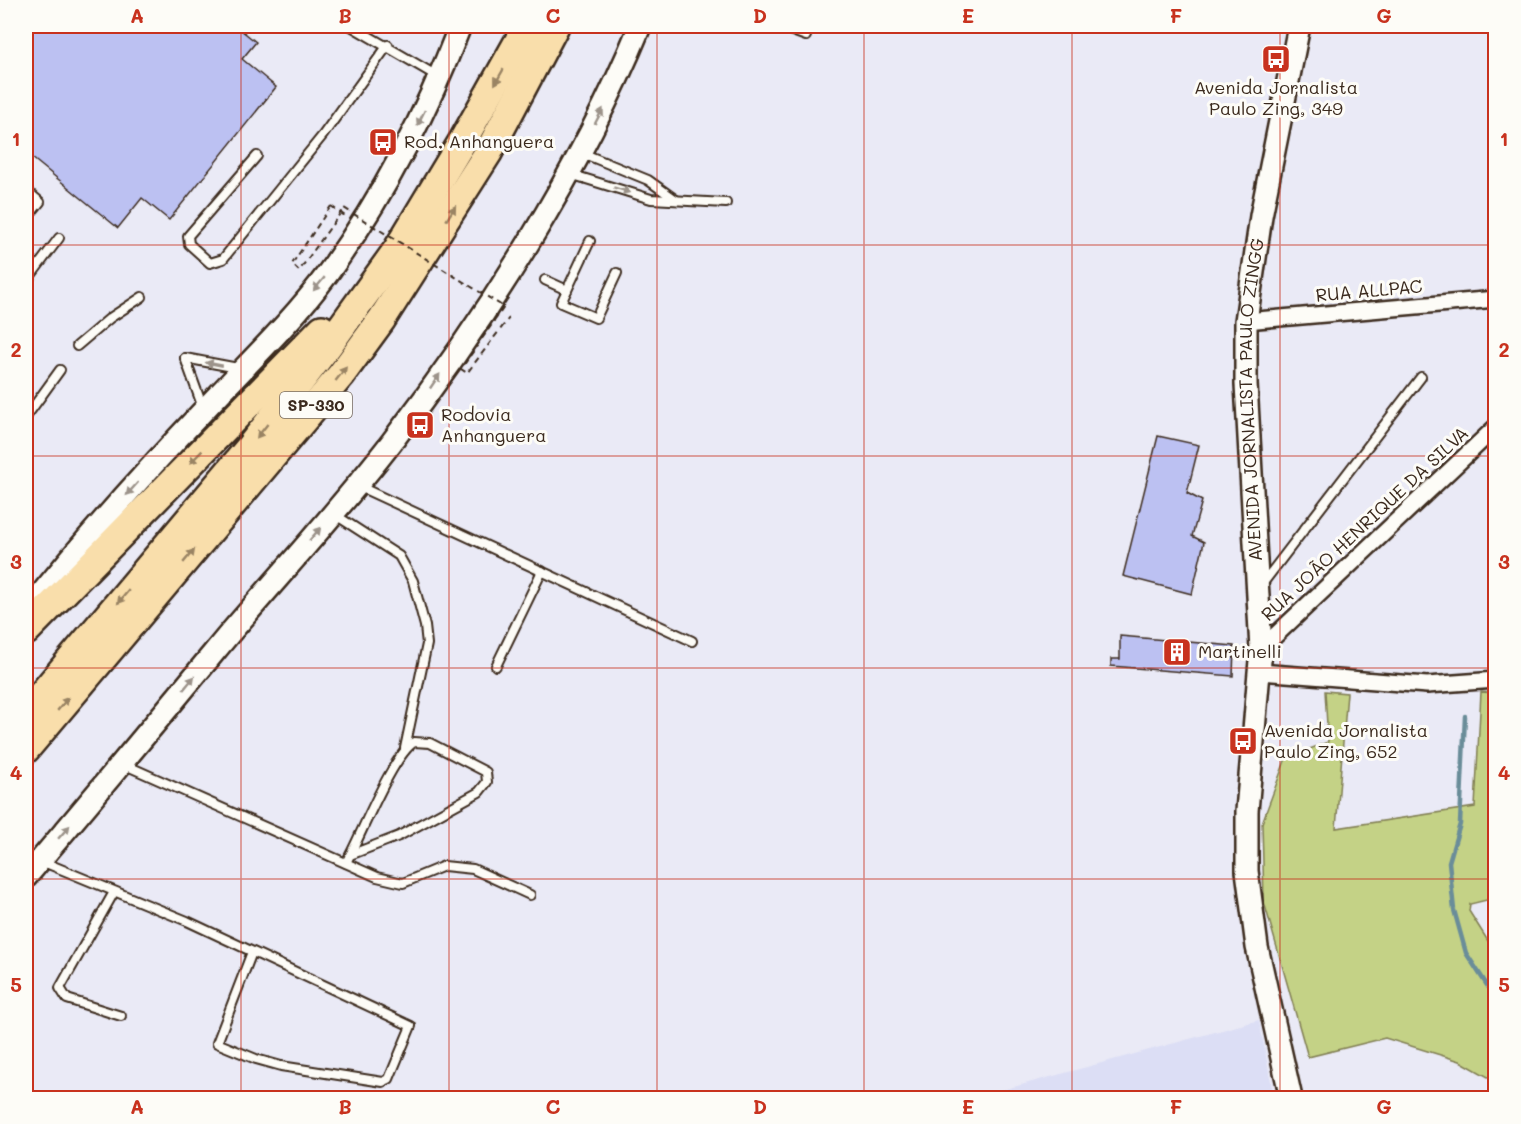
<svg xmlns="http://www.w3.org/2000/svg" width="1521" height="1124" font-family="Mali,sans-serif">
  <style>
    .built { fill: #dcdef5 }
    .green { fill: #c4d286; stroke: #807e52; stroke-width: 1.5 }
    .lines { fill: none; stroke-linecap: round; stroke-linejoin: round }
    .stream { stroke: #6a8d99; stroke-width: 4.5 }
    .building { fill: #bcc1f2; stroke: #3b2a1e; stroke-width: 1.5 }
    .lane-casing { stroke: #3b2a1e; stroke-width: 12 }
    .street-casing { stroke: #3b2a1e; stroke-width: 20 }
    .secondary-casing { stroke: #3b2a1e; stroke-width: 26 }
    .highway-casing { stroke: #3b2a1e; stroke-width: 32 }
    .path { stroke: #3b2a1e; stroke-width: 2; stroke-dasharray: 6 4.5; stroke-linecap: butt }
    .lane { stroke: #fdfcf7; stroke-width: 8 }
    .street { stroke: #fdfcf7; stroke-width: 15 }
    .secondary { stroke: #fdfcf7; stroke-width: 21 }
    .highway { stroke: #f9deab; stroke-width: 27 }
    .path-bridge { stroke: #3b2a1e; stroke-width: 2; stroke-dasharray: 6 4.5; stroke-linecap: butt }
    .oneway { fill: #9a8464 }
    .oneway2 { fill: #9c938a }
    .grid { fill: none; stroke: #c8321e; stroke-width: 1.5; stroke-opacity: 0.55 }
    .labels { text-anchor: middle; stroke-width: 6; stroke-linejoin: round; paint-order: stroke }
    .shield { fill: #fdfcf7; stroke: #75695f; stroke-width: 1.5 }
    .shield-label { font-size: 16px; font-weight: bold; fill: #3b2a1e }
    .poi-label { font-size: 18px; fill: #3b2a1e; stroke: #fdfcf7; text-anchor: start }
    .street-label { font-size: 18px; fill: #3b2a1e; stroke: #fdfcf7 }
    .neatline { fill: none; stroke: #c8321e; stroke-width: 2 }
    .grid-label { font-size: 20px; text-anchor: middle; font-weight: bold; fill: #c8321e }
  </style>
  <rect width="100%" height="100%" fill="#eaeaf6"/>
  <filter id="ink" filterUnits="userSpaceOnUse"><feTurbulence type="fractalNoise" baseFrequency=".0167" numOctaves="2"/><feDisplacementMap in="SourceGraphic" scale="12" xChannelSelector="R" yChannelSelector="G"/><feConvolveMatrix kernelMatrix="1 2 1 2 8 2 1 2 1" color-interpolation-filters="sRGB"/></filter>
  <g filter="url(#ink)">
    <polygon class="built" points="1259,1020 1274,1098 973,1098"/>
    <polygon class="green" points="1325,691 1347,693 1336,828 1475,807 1481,692 1495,693 1495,898 1470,904 1469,911 1495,952 1495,1081 1460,1061 1385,1038 1308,1057 1264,902 1262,823 1286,758 1328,742"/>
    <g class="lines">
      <polyline class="stream" points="1465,716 1460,824 1449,862 1454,910 1466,953 1496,999"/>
    </g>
    <g class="building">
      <polygon points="26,26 236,26 256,42 242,59 276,87 169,220 142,198 118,228 26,153"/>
      <polygon points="1158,436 1199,445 1187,493 1202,501 1192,536 1204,542 1192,594 1123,576"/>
      <polygon points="1120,636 1234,646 1233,676 1111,666 1111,659 1120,659"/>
    </g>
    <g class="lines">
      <g class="lane-casing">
        <g id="lane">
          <polyline points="351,26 437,76"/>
          <polyline points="779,26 806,36"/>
          <polyline points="582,153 648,180 676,200"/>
          <polyline points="257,156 188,236 189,244 210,263 223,259 323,135 388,45"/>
          <polyline points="570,174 651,199 726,203"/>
          <polyline points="26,190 40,202 26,219"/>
          <polyline points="590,241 561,303 596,318 617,273"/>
          <polyline points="545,280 567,290"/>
          <polyline points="26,282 59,238"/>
          <polyline points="77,346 110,318 142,297"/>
          <polyline points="185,358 238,368"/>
          <polyline points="185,358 203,408"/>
          <polyline points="26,417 60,370"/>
          <polyline points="358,486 692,641"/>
          <polyline points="334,514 399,556 413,581 425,626 427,644 405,748"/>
          <polyline points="1263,583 1421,377"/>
          <polyline points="496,666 542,571"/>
          <polyline points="123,764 377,877 403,883 444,866 473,869 530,895"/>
          <polyline points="41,861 187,921 411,1026 389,1079 383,1082 281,1066 256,1059 217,1043 252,952"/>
          <path d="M346,863L350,855C364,828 392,757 414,742L430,743L486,772L487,782L479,792L399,836L350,855"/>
          <polyline points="114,892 60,988 67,999 121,1016"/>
        </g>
      </g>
      <g class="street-casing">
        <g id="street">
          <polyline points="1246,321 1496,299"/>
          <polyline points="1261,649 1496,427"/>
          <polyline points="1261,672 1427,685 1496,680"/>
        </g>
      </g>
      <g class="secondary-casing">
        <g id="secondary">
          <path d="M26,613C82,542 143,474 206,408C247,364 292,322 328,273C383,197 426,114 460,26"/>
          <path d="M26,877C95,796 162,715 230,633C284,570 340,509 391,443C486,319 581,170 640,26"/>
          <path id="s1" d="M1291,1098L1257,947L1247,871V811L1261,649L1246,384V321L1261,216L1299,26"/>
        </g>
      </g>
      <g class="highway-casing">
        <g id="highway">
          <polyline points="26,631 322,329"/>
          <polyline points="26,713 249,448 327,347 397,250 462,142 527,26"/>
          <polyline points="26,749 267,463 341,375 382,319 488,153 555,26"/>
        </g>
      </g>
      <polyline class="path" points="331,206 345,216"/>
      <use href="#lane" class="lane"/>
      <use href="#street" class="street"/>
      <use href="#secondary" class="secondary"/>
      <use href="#highway" class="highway"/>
      <polyline class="path-bridge" points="331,206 292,264 299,271 344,208 504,307 461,369 467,373 509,318"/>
    </g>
    <defs><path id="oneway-solid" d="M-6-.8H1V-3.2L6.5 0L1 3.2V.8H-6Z" transform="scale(1.5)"/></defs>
    <g class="oneway">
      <use href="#oneway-solid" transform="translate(499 77) rotate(120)"/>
      <use href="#oneway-solid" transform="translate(451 213) rotate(-58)"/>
      <use href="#oneway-solid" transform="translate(341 374) rotate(-52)"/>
      <use href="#oneway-solid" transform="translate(262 431) rotate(128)"/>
      <use href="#oneway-solid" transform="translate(196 457) rotate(135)"/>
      <use href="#oneway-solid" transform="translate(189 556) rotate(-50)"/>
      <use href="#oneway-solid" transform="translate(123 597) rotate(130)"/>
      <use href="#oneway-solid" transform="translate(63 704) rotate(-50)"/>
    </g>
    <g class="oneway2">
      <use href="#oneway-solid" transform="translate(599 116) rotate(-62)"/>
      <use href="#oneway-solid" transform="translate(421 118) rotate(116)"/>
      <use href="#oneway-solid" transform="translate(622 190) rotate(17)"/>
      <use href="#oneway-solid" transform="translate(319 284) rotate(130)"/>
      <use href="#oneway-solid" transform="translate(214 364) rotate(-169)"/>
      <use href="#oneway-solid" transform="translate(435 381) rotate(-56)"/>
      <use href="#oneway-solid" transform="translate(132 489) rotate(132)"/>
      <use href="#oneway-solid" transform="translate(315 534) rotate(-49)"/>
      <use href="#oneway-solid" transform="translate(189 683) rotate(-50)"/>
      <use href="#oneway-solid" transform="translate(64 832) rotate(-49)"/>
    </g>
  </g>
  <path class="grid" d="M241,26V1098M449,26V1098M657,26V1098M864,26V1098M1072,26V1098M1280,26V1098M26,245H1496M26,456H1496M26,668H1496M26,879H1496"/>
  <defs>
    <g id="bus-square" transform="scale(1.5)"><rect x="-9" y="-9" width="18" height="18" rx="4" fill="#c8321e" stroke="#fdfcf7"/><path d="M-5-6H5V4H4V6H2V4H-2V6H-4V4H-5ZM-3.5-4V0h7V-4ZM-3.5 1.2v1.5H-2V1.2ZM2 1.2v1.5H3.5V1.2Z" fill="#fff"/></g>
    <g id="building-square" transform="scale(1.5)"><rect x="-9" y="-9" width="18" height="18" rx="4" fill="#c8321e" stroke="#fdfcf7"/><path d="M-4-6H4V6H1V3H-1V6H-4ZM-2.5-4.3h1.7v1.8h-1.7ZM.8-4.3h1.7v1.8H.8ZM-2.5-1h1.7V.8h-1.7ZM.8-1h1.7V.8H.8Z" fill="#fff"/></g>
  </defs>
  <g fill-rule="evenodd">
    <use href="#bus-square" x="1276" y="59"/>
    <use href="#bus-square" x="383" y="142"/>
    <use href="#bus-square" x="420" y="425"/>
    <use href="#building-square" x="1177" y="652"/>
    <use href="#bus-square" x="1243" y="741"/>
  </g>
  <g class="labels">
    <rect class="shield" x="280" y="392" width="72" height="26" rx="4.5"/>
    <g class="shield-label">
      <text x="316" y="411">SP-330</text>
    </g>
    <g class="poi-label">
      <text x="1276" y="94" text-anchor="middle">Avenida Jornalista<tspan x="1276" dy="21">Paulo Zing, 349</tspan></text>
      <text x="404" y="148">Rod. Anhanguera</text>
      <text x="441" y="421">Rodovia<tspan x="441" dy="21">Anhanguera</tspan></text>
      <text x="1198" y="658">Martinelli</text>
      <text x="1264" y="737">Avenida Jornalista<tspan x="1264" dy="21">Paulo Zing, 652</tspan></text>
    </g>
    <g class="street-label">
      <text transform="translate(1369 291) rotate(-5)" y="6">RUA ALLPAC</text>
      <text dy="6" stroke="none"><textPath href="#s1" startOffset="704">AVENIDA JORNALISTA PAULO ZINGG</textPath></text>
      <text transform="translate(1365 524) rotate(-43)" y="6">RUA JOÃO HENRIQUE DA SILVA</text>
    </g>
  </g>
  <rect width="1521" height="1124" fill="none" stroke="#fdfcf7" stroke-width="66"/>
  <rect x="33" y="33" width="1455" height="1058" class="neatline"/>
  <g class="grid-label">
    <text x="137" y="23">A</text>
    <text x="345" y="23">B</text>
    <text x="553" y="23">C</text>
    <text x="760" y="23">D</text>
    <text x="968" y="23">E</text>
    <text x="1176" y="23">F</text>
    <text x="1384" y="23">G</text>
    <text x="16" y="146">1</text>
    <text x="1504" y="146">1</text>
    <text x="16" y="357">2</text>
    <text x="1504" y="357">2</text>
    <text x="16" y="569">3</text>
    <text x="1504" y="569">3</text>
    <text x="16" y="780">4</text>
    <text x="1504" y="780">4</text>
    <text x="16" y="992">5</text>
    <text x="1504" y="992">5</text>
    <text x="137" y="1114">A</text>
    <text x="345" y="1114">B</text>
    <text x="553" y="1114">C</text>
    <text x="760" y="1114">D</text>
    <text x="968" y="1114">E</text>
    <text x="1176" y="1114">F</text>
    <text x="1384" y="1114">G</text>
  </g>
</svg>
